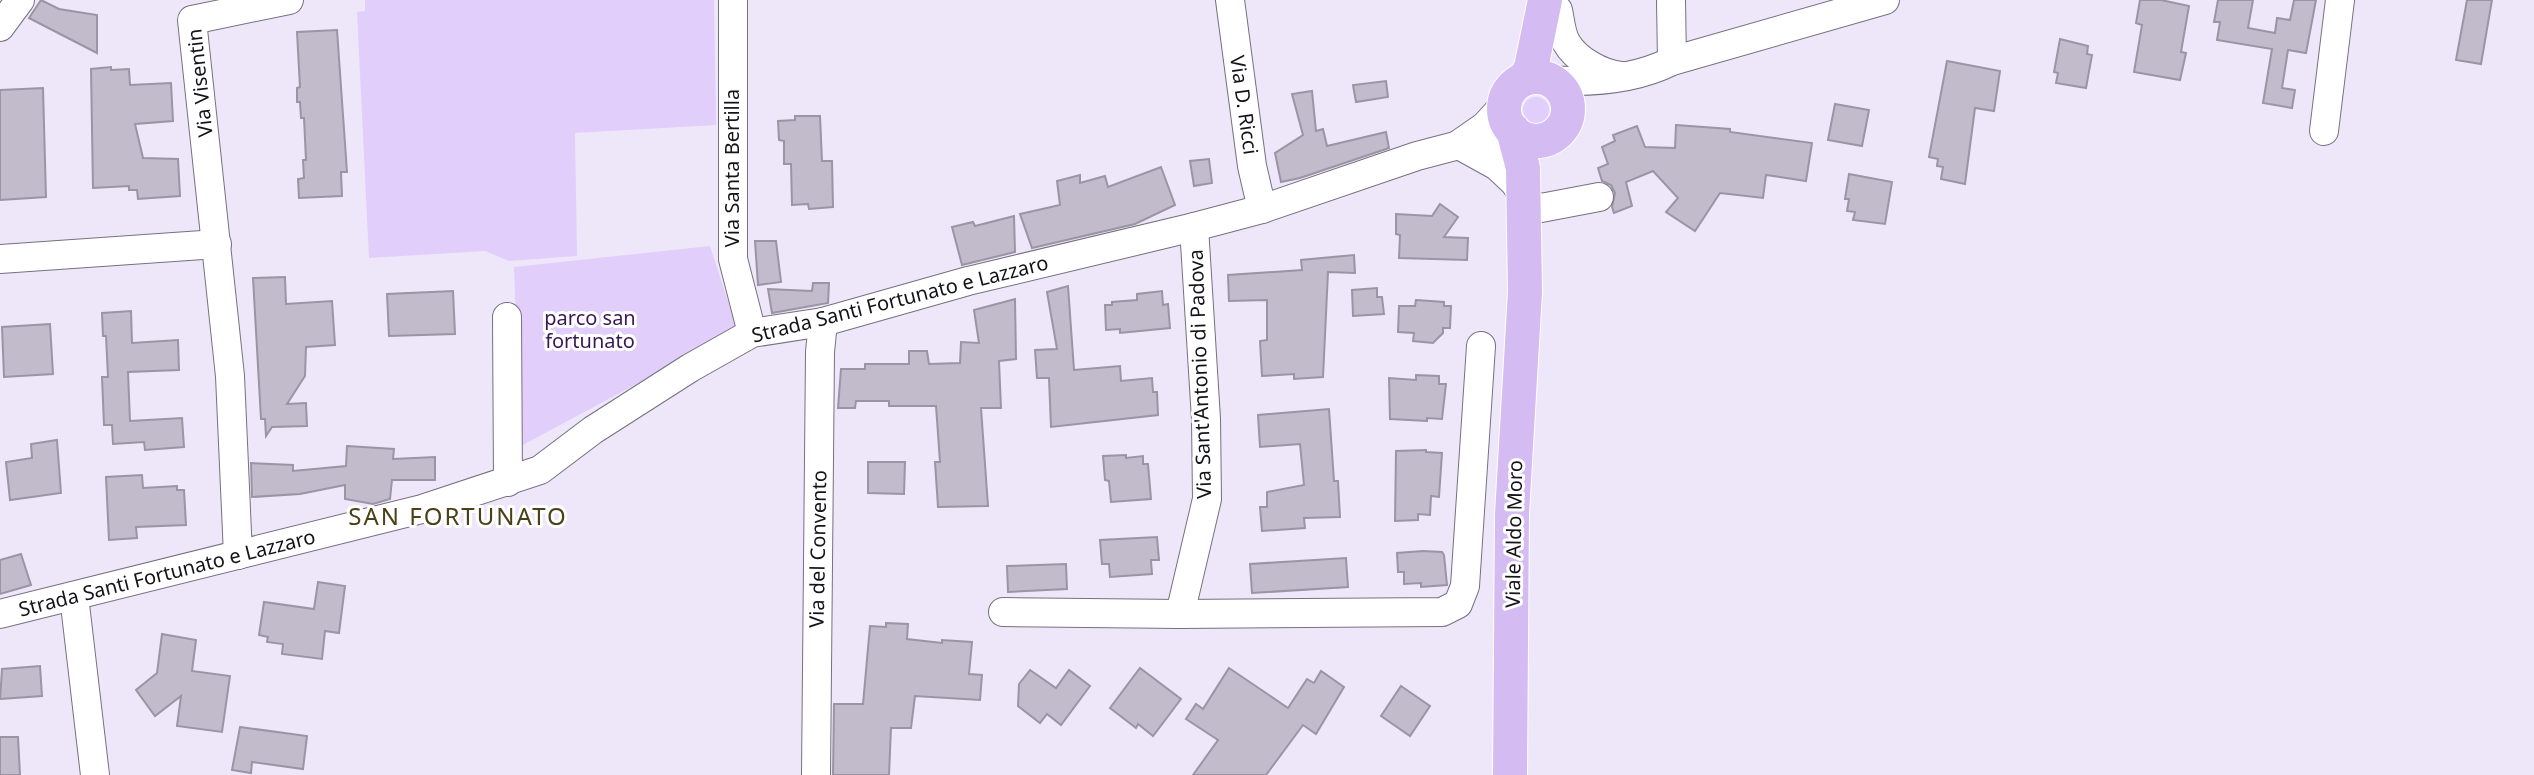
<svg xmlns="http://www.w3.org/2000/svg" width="2534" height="775" font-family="'Noto Sans',sans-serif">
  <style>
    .green { fill: #e1cefa }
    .building { fill: #c2bbcc; stroke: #9b94a4; stroke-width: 2 }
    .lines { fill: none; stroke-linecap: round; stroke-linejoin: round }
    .minor-casing { stroke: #76707f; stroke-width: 30 }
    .major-casing { stroke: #fff; stroke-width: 36 }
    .minor { stroke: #fff; stroke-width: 28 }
    .major { stroke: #d4bbf1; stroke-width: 34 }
    .labels { text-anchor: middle; stroke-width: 6; stroke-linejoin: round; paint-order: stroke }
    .street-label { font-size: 20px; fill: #151218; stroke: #fff }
    .park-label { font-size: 20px; fill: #381855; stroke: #fff }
    .quarter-label { font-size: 24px; letter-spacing: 2px; fill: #4b4017; stroke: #fff }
  </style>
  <rect width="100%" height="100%" fill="#eee7f9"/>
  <g class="green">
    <polygon points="365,0 714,0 716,125 575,133 577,256 509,261 485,251 369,258 357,12 365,11"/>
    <circle cx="1536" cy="110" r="13"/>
    <polygon points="710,246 737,330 521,446 514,267"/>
  </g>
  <g class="building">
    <polygon points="41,0 59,9 97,15 97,53 29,18"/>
    <polygon points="2140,0 2161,0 2189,6 2181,52 2186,53 2180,80 2134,72 2142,25 2136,23"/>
    <polygon points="2218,0 2253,0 2248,28 2275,33 2277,18 2290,20 2294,0 2316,0 2306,53 2288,50 2282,88 2295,90 2292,108 2263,103 2272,49 2217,40 2220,22 2214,22"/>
    <polygon points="2467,0 2492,0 2481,64 2456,60"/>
    <polygon points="337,30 347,172 341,172 342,196 299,198 298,179 304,178 303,160 306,160 304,118 301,118 300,102 297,102 297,88 300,87 297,32"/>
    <polygon points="2060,39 2088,46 2087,54 2092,55 2086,88 2056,83 2058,73 2054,72"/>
    <polygon points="1947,61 2000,71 1994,111 1975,108 1965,184 1941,179 1943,167 1937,166 1938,159 1929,157"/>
    <polygon points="111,67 111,70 129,69 130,85 171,83 173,121 135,124 143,158 178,159 180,196 138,199 137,190 129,190 129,186 93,188 91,69"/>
    <polygon points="1386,81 1388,97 1356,102 1353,85"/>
    <polygon points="43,88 46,197 0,200 0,90"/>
    <polygon points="1312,91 1316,131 1323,129 1327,146 1386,132 1389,148 1300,178 1281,182 1275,153 1303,135 1292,94"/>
    <polygon points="1835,104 1869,110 1862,146 1828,140"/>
    <polygon points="795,116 820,116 822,161 832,161 833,207 809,209 808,204 792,205 791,164 784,164 784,141 779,140 778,121 795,120"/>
    <polygon points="1676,125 1730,129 1730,132 1812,143 1806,181 1766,175 1763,198 1720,193 1695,231 1666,212 1678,198 1653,171 1626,182 1632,206 1614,213 1612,207 1615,193 1611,185 1602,181 1598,168 1608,164 1602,147 1615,141 1613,135 1637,126 1645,147 1675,148"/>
    <polygon points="1209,159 1212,183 1194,186 1190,161"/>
    <polygon points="1161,167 1175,205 1135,224 1032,248 1020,214 1060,205 1057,181 1080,175 1080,183 1105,176 1108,187"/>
    <polygon points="1849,174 1892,182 1885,224 1853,220 1855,212 1847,211 1849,199 1845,199"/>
    <polygon points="1440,204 1458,217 1444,237 1468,238 1467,260 1399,258 1400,235 1396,234 1396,214 1432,216"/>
    <polygon points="1014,216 1015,252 962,265 952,227 973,222 975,226"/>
    <polygon points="755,241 776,241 781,282 758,285"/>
    <polygon points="1354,255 1355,273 1328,272 1323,377 1294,379 1294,374 1262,376 1260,341 1267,340 1267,300 1229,301 1228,275 1302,270 1301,260"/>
    <polygon points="285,277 286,304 332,301 335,345 306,347 305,376 287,404 306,403 307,426 272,427 266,436 265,419 261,419 253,278"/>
    <polygon points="813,283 829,283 828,303 772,313 768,289 812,291"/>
    <polygon points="1068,286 1074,370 1120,366 1121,381 1152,378 1153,392 1157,392 1158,415 1051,427 1049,378 1037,378 1035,350 1057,349 1047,292"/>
    <polygon points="1377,288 1377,297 1382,297 1384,314 1353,316 1352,290"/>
    <polygon points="453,291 455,334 389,336 387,294"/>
    <polygon points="1162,291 1163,305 1168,304 1170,328 1120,333 1120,329 1106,330 1105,305 1112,305 1112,302 1137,300 1137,294"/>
    <polygon points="1015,299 1016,359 999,361 1001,408 981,408 988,506 938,507 935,462 940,462 936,406 889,406 889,401 856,401 855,408 838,408 841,369 865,369 865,364 909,364 909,351 927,351 929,364 960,363 961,342 979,343 974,310"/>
    <polygon points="1416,300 1444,302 1444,306 1451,306 1450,328 1443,328 1443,333 1433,343 1413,341 1414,333 1398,332 1399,306 1415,306"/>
    <polygon points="131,311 132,343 178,340 179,370 128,372 130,421 182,418 184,447 145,450 144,442 113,444 112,425 104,425 102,377 108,377 106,336 103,336 102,313"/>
    <polygon points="50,324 53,374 4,377 2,327"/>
    <polygon points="1416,375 1439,376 1439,384 1446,384 1442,419 1427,418 1427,421 1390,419 1389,378 1416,380"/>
    <polygon points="1329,409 1334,481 1338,481 1340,517 1304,518 1305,528 1262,531 1260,507 1267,507 1267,492 1304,485 1300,444 1260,447 1258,415"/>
    <polygon points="57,440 61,493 10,500 6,462 32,458 31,444"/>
    <polygon points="347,446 394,449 393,459 435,457 435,480 392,480 390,499 373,504 345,499 345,485 300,494 252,497 251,463 293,465 293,471 346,466"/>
    <polygon points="1426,450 1426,452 1442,453 1439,497 1431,496 1430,515 1418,514 1418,520 1395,521 1396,451"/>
    <polygon points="1126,455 1126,458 1143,456 1143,464 1148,464 1151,499 1111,502 1109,481 1105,480 1103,456"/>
    <polygon points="868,462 905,462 904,494 868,493"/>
    <polygon points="142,475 143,488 177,486 177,490 184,490 186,525 136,527 137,538 109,540 106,477"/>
    <polygon points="1157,537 1159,560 1151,560 1152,574 1110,577 1109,564 1102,564 1100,540"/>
    <polygon points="1423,551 1442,552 1444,555 1447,585 1421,587 1421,583 1404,584 1404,572 1398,572 1397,553"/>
    <polygon points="21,554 31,585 0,594 0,560"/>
    <polygon points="1346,558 1348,587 1252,593 1250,564"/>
    <polygon points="1066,564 1067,589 1008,592 1007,566"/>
    <polygon points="318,582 345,586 339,633 325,631 322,659 282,654 283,644 267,642 268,637 259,635 264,602 314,609"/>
    <polygon points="886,623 908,624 907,639 942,643 942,640 972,642 969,674 982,675 980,700 915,696 911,728 891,728 889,775 833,775 834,704 863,704 870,626 886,627"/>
    <polygon points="162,634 196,640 192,671 230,676 222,732 177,726 181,696 155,716 136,690 157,673"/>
    <polygon points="40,666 42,696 0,699 2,669"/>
    <polygon points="1140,668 1181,699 1153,736 1138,724 1136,728 1110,708"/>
    <polygon points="1229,668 1288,708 1307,679 1314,683 1321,671 1344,687 1316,734 1303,725 1266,775 1193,775 1218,740 1186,719 1196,704 1203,709"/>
    <polygon points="1030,670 1056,688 1069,670 1090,686 1061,725 1047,714 1040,723 1018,706 1019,684"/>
    <polygon points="1401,686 1430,706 1410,736 1381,716"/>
    <polygon points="240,727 307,736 303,769 252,762 251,773 232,770"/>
    <polygon points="0,737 18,737 20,775 0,775"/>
  </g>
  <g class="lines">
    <g class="minor-casing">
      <g id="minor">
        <polyline points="733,0 733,259 752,333"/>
        <polyline points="1230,0 1252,166 1262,209"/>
        <polyline points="1671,0 1672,61"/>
        <path d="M1558,10C1560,19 1561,33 1566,42C1576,60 1602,74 1621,76"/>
        <polyline points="0,27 20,0"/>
        <path d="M1549,80C1592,83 1634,80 1672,61L1885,0"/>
        <polyline points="2324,131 2340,0"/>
        <polyline points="1459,144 1485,126 1505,104"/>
        <polyline points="1459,145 1497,166 1514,182 1528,203 1541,208 1599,197"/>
        <polyline points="0,259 217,244"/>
        <polyline points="507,317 508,482"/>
        <polyline points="238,555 230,376 192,20 289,0"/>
        <polyline points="74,596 95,775"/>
        <polyline points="1003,612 1180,614 1442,612 1458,604 1465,586 1481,346"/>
        <polyline points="0,614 422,509 540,470 593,430 690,368 752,333 823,322 968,281 1194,227 1262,209 1417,156 1459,145 1500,139 1513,130"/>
        <polyline points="1180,614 1207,499 1206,419 1194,227"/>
        <polyline points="816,775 820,352 823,322"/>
      </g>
    </g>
    <g class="major-casing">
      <g id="major">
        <circle cx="1536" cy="109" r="32"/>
        <polyline points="1525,79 1531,68 1545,0"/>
        <polyline points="1510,775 1512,514 1525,292 1523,168 1513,130"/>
      </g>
    </g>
    <use href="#minor" class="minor"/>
    <use href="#major" class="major"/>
  </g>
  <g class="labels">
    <g class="street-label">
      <text transform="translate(200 83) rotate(-96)" y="7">Via Visentin</text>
      <text transform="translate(1244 105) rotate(82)" y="7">Via D. Ricci</text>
      <text transform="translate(732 168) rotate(-90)" y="7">Via Santa Bertilla</text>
      <text transform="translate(900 299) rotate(-14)" y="7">Strada Santi Fortunato e Lazzaro</text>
      <text transform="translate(1200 374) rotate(-92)" y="7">Via Sant'Antonio di Padova</text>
      <text transform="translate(1514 534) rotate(-89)" y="7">Viale Aldo Moro</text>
      <text transform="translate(818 549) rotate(-89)" y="7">Via del Convento</text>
      <text transform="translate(167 573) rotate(-14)" y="7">Strada Santi Fortunato e Lazzaro</text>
    </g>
    <g class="park-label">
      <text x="590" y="325">parco san<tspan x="590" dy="23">fortunato</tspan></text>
    </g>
    <g class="quarter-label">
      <text x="458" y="525">SAN FORTUNATO</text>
    </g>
  </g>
</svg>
